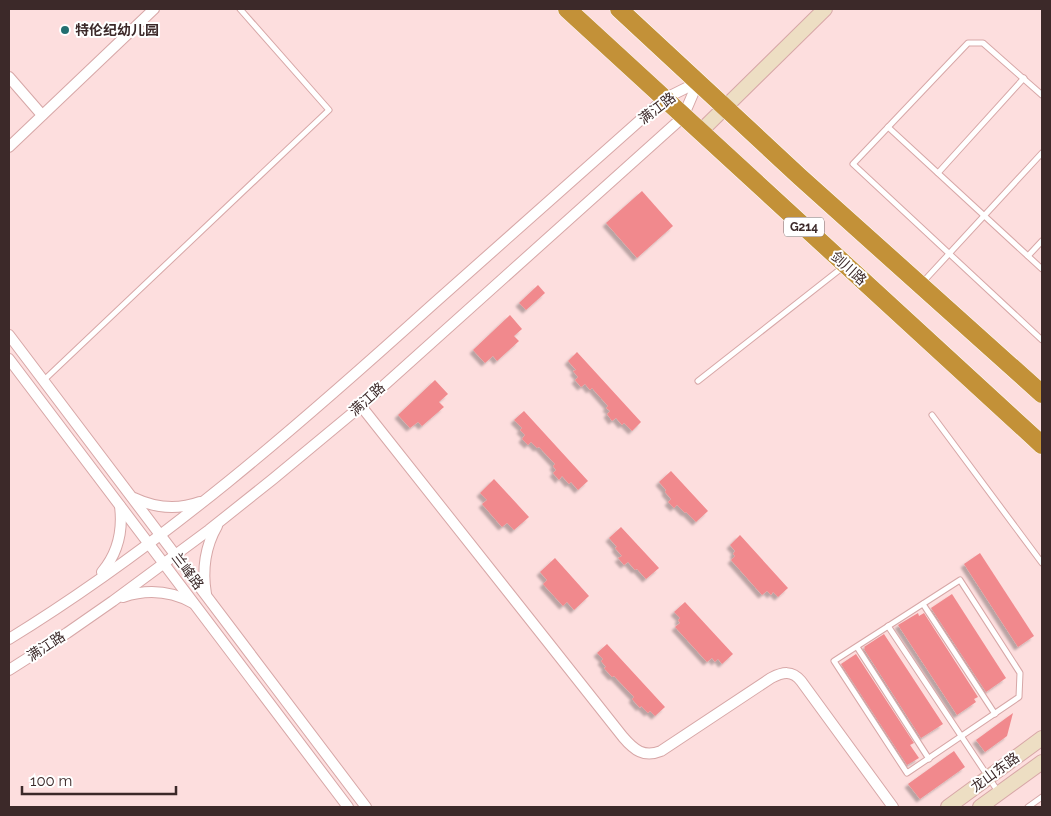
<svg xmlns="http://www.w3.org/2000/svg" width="1051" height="816" font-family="Raleway,'Noto Sans SC',sans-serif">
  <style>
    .building { fill: #f1898d; filter: url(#shadow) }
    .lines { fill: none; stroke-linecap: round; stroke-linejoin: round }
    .lane-casing { stroke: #d7a7a7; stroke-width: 7 }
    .street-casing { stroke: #d7a7a7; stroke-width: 12 }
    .secondary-casing { stroke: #d7a7a7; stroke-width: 16 }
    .highway-casing { stroke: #fff; stroke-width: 19 }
    .lane { stroke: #fff; stroke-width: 5 }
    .street { stroke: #fff; stroke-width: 10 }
    .secondary { stroke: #eddec3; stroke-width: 14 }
    .highway { stroke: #c39138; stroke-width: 18 }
    .poi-dot { fill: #236f71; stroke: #fff; stroke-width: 2 }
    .labels { text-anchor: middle; stroke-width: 4; stroke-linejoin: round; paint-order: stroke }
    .shield { fill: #fff; stroke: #766969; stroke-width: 1 }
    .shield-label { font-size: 12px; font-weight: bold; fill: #3c2929 }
    .poi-label { font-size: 14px; font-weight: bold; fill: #3c2929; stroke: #fff; text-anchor: start }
    .street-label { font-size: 14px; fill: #3c2929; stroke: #fff }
  </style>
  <defs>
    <filter id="shadow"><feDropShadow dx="-3.5" dy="3.5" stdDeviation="1" flood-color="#0004"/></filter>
  </defs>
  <rect width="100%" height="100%" fill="#fddede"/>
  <g class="building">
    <polygon points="642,191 673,226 637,258 606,223"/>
    <polygon points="538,285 545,293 526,310 519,303"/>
    <polygon points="510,315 522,329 514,336 519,341 497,361 493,356 485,363 473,350"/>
    <polygon points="577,352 641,422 632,431 624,423 622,425 616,418 612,421 607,414 610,411 606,408 608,406 592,388 590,390 585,384 581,387 575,380 578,377 573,371 576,370 568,361"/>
    <polygon points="435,380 448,394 439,402 444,407 422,426 418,422 410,428 398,415"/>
    <polygon points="524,411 588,481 578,490 571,482 569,484 562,476 559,480 553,473 556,470 553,466 555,464 539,447 537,448 531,442 528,445 522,439 525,435 520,430 522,428 514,420"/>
    <polygon points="671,471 708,511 696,522 686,512 685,513 677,505 674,508 668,502 671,499 665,492 666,490 659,482"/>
    <polygon points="494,479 529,517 514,530 507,523 502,527 482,504 487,500 480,493"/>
    <polygon points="621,527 659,568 646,579 637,569 635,570 628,562 624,565 618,558 622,556 615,548 617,547 609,538"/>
    <polygon points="740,535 788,588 778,597 773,592 771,595 767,591 762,595 731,560 735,556 733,554 735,551 730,545"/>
    <polygon points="980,553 1034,636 1018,647 964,564"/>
    <polygon points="555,558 589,596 574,610 567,602 563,606 543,584 547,580 540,572"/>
    <polygon points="952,594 1006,678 986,692 931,608"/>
    <polygon points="685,602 733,654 722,664 718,659 715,662 712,658 707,662 675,627 680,623 678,620 680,618 674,612"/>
    <polygon points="918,613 919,616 924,613 978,697 974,699 976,702 957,715 898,625"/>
    <polygon points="884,634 943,724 921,738 864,649 865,648 864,647"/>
    <polygon points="607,644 665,707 655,716 650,711 648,713 641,706 640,708 632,699 634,697 614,676 612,677 604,668 606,667 601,661 603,659 597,653"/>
    <polygon points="856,654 914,743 910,745 919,758 907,765 841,664"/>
    <polygon points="1013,713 1007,736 985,752 976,740"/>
    <polygon points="954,751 965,767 920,799 908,784"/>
  </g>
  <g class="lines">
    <g class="lane-casing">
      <g id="lane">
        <polyline points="1042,95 983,43 968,43 853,164 1042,340"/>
        <polyline points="888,127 1042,269"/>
        <polyline points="938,173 1024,78"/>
        <polyline points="1028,256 1042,241"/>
        <polyline points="923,282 1042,153"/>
        <polyline points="43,381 329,110 240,9"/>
        <polyline points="698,381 843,267"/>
        <polyline points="932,415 1042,563"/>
        <polygon points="960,580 1020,673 1019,697 907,773 834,661"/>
        <polyline points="923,604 995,714"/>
        <polyline points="888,626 999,793"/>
        <polyline points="857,647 929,759"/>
        <polyline points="1028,807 1042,797"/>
      </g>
    </g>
    <g class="street-casing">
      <g id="street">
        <polyline points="9,77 42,115"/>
        <polyline points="9,147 154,9"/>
        <polyline points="9,335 366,807"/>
        <polyline points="9,359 348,807"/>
        <path d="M361,406L623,737C634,750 644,758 661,751L771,678C783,672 792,670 801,681L893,807"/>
        <path d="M134,498C155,508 178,510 200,502"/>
        <path d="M102,572C118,553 123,530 120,506"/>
        <path d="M206,594C202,570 205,547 217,526"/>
        <path d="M123,597C147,589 171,591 193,603"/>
        <path d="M9,639C162,545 298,426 431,306C509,237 586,168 664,99L698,82"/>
        <polyline points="9,670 67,633 113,601 209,530 273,479 361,406 683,117 698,82"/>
      </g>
    </g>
    <g class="secondary-casing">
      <g id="secondary">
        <polyline points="700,132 825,9"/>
        <polyline points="948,807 1042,738"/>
        <polyline points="980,807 1042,762"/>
      </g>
    </g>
    <g class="highway-casing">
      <g id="highway">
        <polyline points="567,9 1042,445"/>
        <polyline points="619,9 800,177 1042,394"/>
      </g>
    </g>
    <use href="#lane" class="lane"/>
    <use href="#street" class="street"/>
    <use href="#secondary" class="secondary"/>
    <use href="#highway" class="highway"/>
  </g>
  <circle class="poi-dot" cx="65" cy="30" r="5"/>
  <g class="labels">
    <rect class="shield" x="784" y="217.5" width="40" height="19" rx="4"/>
    <g class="shield-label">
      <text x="804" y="231">G214</text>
    </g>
    <g class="poi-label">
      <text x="75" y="35">特伦纪幼儿园</text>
    </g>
    <g class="street-label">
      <text transform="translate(657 108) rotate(-37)" y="5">满江路</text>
      <text transform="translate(849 268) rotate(42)" y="5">剑川路</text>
      <text transform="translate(367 399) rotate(-42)" y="5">满江路</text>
      <text transform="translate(188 571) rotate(53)" y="5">兰峰路</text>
      <text transform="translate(46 646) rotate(-33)" y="5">满江路</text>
      <text transform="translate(995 772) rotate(-36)" y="5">龙山东路</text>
    </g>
  </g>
  <rect width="1051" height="816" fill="none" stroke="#3c2929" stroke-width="20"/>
  <path d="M22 786v8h154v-8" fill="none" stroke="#3c2929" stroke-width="2.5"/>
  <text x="30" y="786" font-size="15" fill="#3c2929" stroke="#ffffff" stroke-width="4" paint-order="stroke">100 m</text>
</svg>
